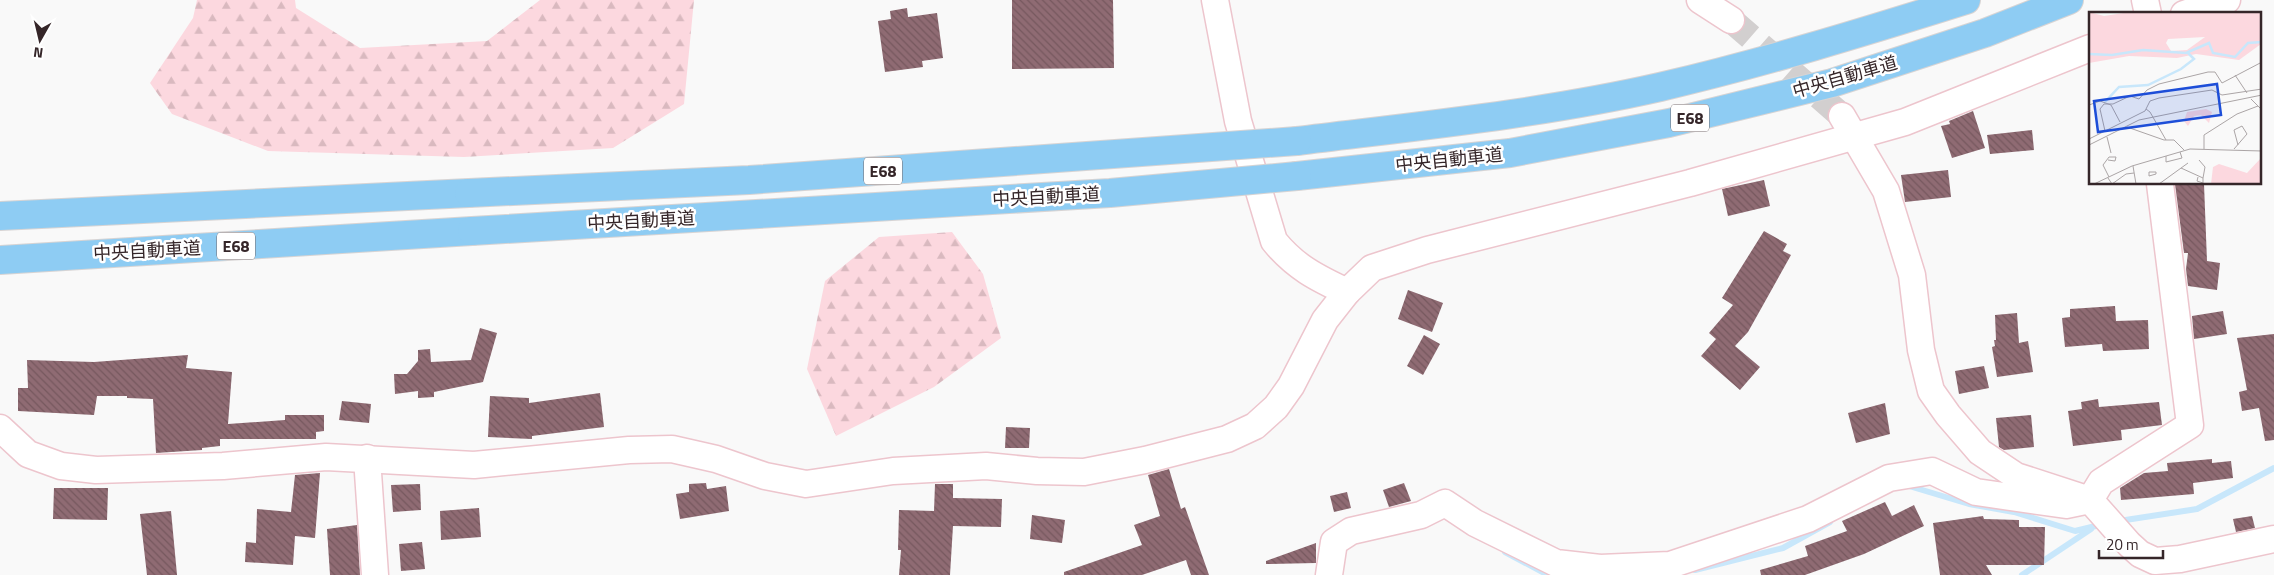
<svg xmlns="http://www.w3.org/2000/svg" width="2274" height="575" font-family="'Titillium Web','Noto Sans JP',sans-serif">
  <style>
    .forest { fill: url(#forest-firs) }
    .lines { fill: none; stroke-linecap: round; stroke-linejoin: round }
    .stream { stroke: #c8e7fb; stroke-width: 6 }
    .building { fill: url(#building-back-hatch) }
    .minor-tunnel { stroke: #d2cfcf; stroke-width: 26; stroke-dasharray: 26 13; stroke-linecap: butt }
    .minor-casing { stroke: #edc5cd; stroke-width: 29 }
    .highway-casing { stroke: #d7d4d4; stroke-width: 30 }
    .minor { stroke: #fff; stroke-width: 26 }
    .highway { stroke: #8eccf3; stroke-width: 28 }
    .highway-bridge-casing { stroke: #d7d4d4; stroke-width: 30; stroke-linecap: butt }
    .highway-bridge { stroke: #8eccf3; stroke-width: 28 }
    .labels { text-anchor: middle; stroke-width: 5; stroke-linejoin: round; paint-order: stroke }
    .shield { fill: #fff; stroke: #726769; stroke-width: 1 }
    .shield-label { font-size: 16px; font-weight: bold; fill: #352629 }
    .street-label { font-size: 18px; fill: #352629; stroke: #fff }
    .inset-river { fill: none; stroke: #c8e7fb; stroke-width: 2.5 }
    .inset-road { fill: none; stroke: #aba5a6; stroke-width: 1 }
    .view { fill: #1d4ed8; fill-opacity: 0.15; stroke: #1d4ed8; stroke-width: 2.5 }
    .inset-edge { fill: none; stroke: #352629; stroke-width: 2.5 }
  </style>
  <defs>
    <pattern id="forest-firs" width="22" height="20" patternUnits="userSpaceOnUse" patternTransform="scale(1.25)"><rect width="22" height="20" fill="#fcd8df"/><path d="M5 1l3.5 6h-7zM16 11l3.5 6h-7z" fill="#d9b9bf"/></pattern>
    <pattern id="building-back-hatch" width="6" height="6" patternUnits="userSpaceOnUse" patternTransform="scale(1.25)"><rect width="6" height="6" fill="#8f6b73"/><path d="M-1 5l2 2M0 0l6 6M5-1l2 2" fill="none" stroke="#76585e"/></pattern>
  </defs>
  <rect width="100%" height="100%" fill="#f9f9f9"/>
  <g class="forest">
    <polygon points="197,0 295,0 296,8 360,48 487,41 540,0 694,0 684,104 613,148 464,157 268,151 172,114 150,83 193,18"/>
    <polygon points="952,232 983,274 1001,338 934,387 836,436 807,369 825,281 879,237"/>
  </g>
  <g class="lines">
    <g class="stream">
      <polyline points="1909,486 1969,504 2014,512 2075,531 2104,524"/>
      <polyline points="2119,521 2197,509 2274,468"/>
      <polyline points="1505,552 1548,575"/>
      <polyline points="1695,570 1783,548 1830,522"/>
      <polyline points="2022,575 2091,529"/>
    </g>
  </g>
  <g class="building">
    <polygon points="1012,0 1113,0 1114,68 1012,69"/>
    <polygon points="907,8 908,17 937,13 943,58 922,61 923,67 885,72 878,21 891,19 890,11"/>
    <polygon points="1973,111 1985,148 1952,158 1941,126 1950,124 1949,121"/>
    <polygon points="2032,130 2034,150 1990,154 1987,135"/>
    <polygon points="1948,170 1951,197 1905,202 1901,175"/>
    <polygon points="1764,180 1770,206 1728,216 1722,189"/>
    <polygon points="2175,184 2204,184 2207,261 2220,263 2217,290 2188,286 2186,269 2188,253 2184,253"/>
    <polygon points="1764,231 1787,244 1783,251 1791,255 1748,332 1735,346 1760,367 1740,390 1701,356 1716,339 1709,333 1733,305 1722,298"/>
    <polygon points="1408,290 1443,303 1432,332 1398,319"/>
    <polygon points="2115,306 2116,321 2148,320 2149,349 2103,351 2102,344 2065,347 2062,318 2070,317 2070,309"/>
    <polygon points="2223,311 2227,334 2194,339 2192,316"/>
    <polygon points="2017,313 2019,343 2028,341 2033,372 1997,377 1992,347 1995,346 1994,340 1996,340 1995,315"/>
    <polygon points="480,328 497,333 483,382 434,392 434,397 418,398 418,391 395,394 394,374 407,374 418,361 418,350 430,349 431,362 471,360"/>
    <polygon points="2274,334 2274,440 2265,441 2259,408 2242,411 2239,392 2247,390 2237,338"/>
    <polygon points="1424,335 1440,344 1423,375 1407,366"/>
    <polygon points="188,355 186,368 232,372 228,424 285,420 285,415 324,415 324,431 316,432 316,439 220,439 220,446 202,448 202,450 156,453 153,399 127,398 127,396 97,396 94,415 18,411 18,388 28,388 27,360 94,362"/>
    <polygon points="1984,366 1989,388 1959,394 1955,371"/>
    <polygon points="600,393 604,427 532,436 532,439 488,437 490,396 529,398 529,403"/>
    <polygon points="2098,399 2099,407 2159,402 2162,425 2121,430 2122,440 2073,446 2068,411 2082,409 2081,402"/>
    <polygon points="342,401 371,404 369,423 339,420"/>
    <polygon points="1885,403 1890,434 1856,443 1848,413"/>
    <polygon points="2031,415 2034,447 2004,450 1999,447 1996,418"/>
    <polygon points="1006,427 1030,428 1029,448 1005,448"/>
    <polygon points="2212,459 2212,463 2231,461 2233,478 2193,483 2194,494 2121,500 2120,488 2144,473 2168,471 2167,463"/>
    <polygon points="1169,469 1181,509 1185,507 1209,575 1191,575 1186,560 1142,575 1064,575 1064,572 1142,545 1134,525 1160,516 1148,475"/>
    <polygon points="320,473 315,538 295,536 293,565 245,562 246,542 256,543 257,509 291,512 295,475"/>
    <polygon points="706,483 707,489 726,486 729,511 680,519 676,494 689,492 689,484"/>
    <polygon points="1404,483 1411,501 1389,507 1383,490"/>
    <polygon points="420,484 421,510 393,512 391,485"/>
    <polygon points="935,484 953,484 953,498 1002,499 1001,527 953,526 950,575 899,575 901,550 898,550 899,510 934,511"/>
    <polygon points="54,488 108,488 107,520 53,519"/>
    <polygon points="1347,492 1351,508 1334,512 1330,496"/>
    <polygon points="1885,502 1892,516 1914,505 1924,526 1864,554 1805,575 1761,575 1760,570 1808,556 1805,546 1847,531 1842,521"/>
    <polygon points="479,508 481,537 441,540 440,511"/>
    <polygon points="171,511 177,575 147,575 140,514"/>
    <polygon points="1032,515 1065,520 1062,543 1030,539"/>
    <polygon points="1983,516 1984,519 2019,520 2019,527 2045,527 2044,565 1986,565 1992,575 1940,575 1933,523"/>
    <polygon points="2252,516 2255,528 2236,532 2233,519"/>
    <polygon points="357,525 360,575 330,575 327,529"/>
    <polygon points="422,542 425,569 401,571 399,544"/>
    <polygon points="1316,543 1316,563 1266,564 1266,561"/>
  </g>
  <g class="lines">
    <polyline class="minor-tunnel" points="1731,20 1842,116"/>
    <g class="minor-casing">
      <g id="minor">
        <path d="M1215,0L1238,121L1274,241C1295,267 1317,278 1347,292"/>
        <polyline points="1700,0 1731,20"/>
        <polyline points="2145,0 2148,14"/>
        <polyline points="2184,14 2227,0"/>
        <polyline points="1842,116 1886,191 1912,275 1921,350 1931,391 1948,415 1980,452 2016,476 2090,500 2129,544 2140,554 2155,561 2180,559 2274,539"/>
        <polyline points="0,428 28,454 61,466 96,470 223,466 326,457 474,465 629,450 672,449 716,459 765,476 806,484 893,471 986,466 1037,471 1084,472 1145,460 1227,439 1255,426 1276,407 1291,386 1325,320 1347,292 1372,268 1427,250 1690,183 1905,122 2090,48"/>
        <polyline points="367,458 375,575"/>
        <polyline points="1329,575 1334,542 1351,531 1421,515 1445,503 1475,523 1556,563 1600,568 1670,565 1808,519 1889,478 1932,471 1976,492 2066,505 2090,500 2101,482 2190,425 2160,184"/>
      </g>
    </g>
    <g class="highway-casing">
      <g id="highway">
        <path d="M1297,141C1418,126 1541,114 1660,87C1763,63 1864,32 1966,0"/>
        <polyline points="1297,176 1510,153 1669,123 1832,83 1985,33 2069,0"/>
        <polyline points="0,216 469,193"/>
        <polyline points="0,260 472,231"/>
      </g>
    </g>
    <use href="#minor" class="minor"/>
    <use href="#highway" class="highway"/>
    <g class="highway-bridge-casing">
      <g id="highway-bridge">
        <polyline points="469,193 749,180 1297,141"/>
        <polyline points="472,231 1110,193 1297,176"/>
      </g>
    </g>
    <use href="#highway-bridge" class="highway-bridge"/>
  </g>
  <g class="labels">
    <g class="shield">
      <rect x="1671" y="104.5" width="38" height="27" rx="4"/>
      <rect x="864" y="157.5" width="38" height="27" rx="4"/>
      <rect x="217" y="232.5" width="38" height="27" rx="4"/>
    </g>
    <g class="shield-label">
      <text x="1690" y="124">E68</text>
      <text x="883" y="177">E68</text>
      <text x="236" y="252">E68</text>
    </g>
    <g class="street-label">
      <text transform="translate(1845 77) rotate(-16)" y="6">中央自動車道</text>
      <text transform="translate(1449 160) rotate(-6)" y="6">中央自動車道</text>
      <text transform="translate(1046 197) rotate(-3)" y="6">中央自動車道</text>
      <text transform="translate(641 221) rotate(-3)" y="6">中央自動車道</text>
      <text transform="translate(147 251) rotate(-3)" y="6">中央自動車道</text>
    </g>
  </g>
  <g transform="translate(2089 12)">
    <rect width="172" height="172" fill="#f9f9f9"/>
    <path d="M0,0L15,4L41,0H172V32L150,48L107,42L88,46L40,44L0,51ZM116,25L98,38L82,39L77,31L79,27ZM117,97L123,100L120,111L112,103L105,104L99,114L95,109L98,100ZM172,146V172H122L124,155L130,152L158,161Z" fill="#fcd8df" fill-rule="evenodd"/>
    <path class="inset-river" d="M0,42L23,43L54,38L97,41L120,31L124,41L146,45L159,31L173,30M16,90L30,75L59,73L92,57L105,47L99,41"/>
    <path class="inset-road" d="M146,63L158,81M162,87L173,98M0,93L11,89L22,93L31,110M57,97L61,100L77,128M38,115L75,128H85L95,138M16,119L11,97L15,92H24L41,84L50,87L58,78L70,72L119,60H126L133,71L173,50M18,125L22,141M0,127L56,99L61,89L70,86L123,78L133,83L173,77M0,133L50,108L173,83M115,137V123L148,102L169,94M145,137L158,122L153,114L145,118L149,133M77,144V150L93,146L91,140M19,148L26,149L27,145H20L14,153L20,165M110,148L116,155L114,166M44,154L47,172M92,156L114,166V171L108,169L109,165M60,160H67V162L60,164ZM19,166L23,172L37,162L45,161M5,172L43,154L101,137L173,139M70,172L99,151"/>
    <path class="view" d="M128,72L132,103L9,120L5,89Z"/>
    <rect width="172" height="172" class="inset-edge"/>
  </g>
  <g transform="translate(40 40) rotate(188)" stroke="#ffffff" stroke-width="4" paint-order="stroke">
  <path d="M0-4L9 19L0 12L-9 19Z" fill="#352629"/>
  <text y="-8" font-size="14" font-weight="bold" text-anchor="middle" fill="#352629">N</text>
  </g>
  <path d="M2099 550v8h64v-8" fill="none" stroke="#352629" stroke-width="2.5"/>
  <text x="2106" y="550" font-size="15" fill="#352629" stroke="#ffffff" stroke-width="4" paint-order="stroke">20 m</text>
</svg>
